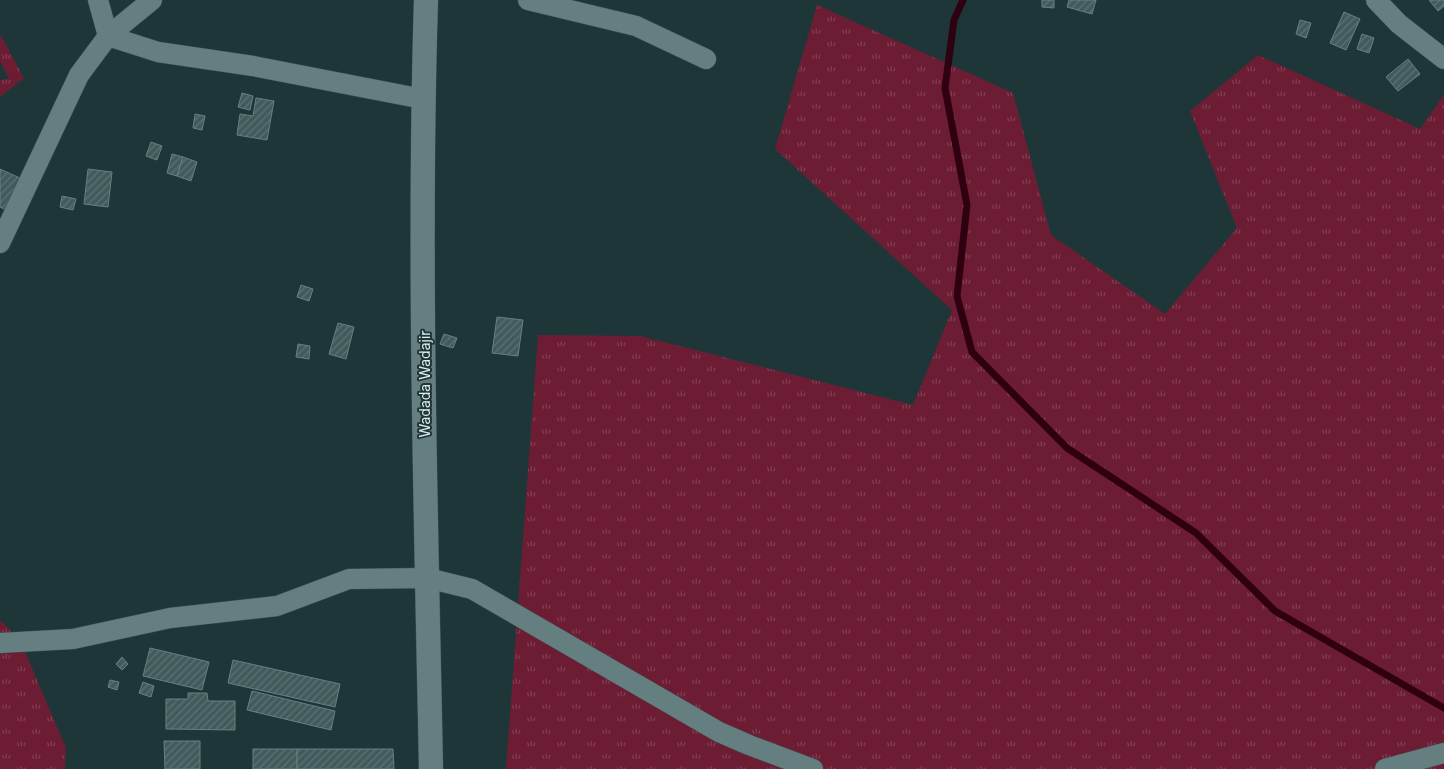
<svg xmlns="http://www.w3.org/2000/svg" width="1444" height="769" font-family="Inter,sans-serif">
  <style>
    .grass { fill: url(#grass-tufts) }
    .lines { fill: none; stroke-linecap: round; stroke-linejoin: round }
    .stream { stroke: #2f0110; stroke-width: 7 }
    .building { fill: url(#building-hatch); stroke: #668181 }
    .minor-casing { stroke: #3d5354; stroke-width: 21 }
    .tertiary-casing { stroke: #3d5354; stroke-width: 25 }
    .minor { stroke: #657f80; stroke-width: 20 }
    .tertiary { stroke: #657f80; stroke-width: 24 }
    .labels { text-anchor: middle; stroke-width: 4; stroke-linejoin: round; paint-order: stroke }
    .street-label { font-size: 14px; fill: #deeced; stroke: #1e3637 }
  </style>
  <defs>
    <pattern id="grass-tufts" width="24" height="20" patternUnits="userSpaceOnUse" patternTransform="scale(1.25)"><rect width="24" height="20" fill="#6c1d34"/><path d="M3 7l-1-3M5 7V3M7 7l1-3M15 17l-1-3M17 17v-4M19 17l1-3" fill="none" stroke="#813e52"/></pattern>
    <pattern id="building-hatch" width="6" height="6" patternUnits="userSpaceOnUse" patternTransform="scale(1.25)"><rect width="6" height="6" fill="#415a5b"/><path d="M-1 1l2-2M0 6l6-6M5 7l2-2" fill="none" stroke="#5c7273"/></pattern>
  </defs>
  <rect width="100%" height="100%" fill="#1e3637"/>
  <g class="grass">
    <polygon points="817,5 1013,93 1051,235 1165,314 1237,228 1190,111 1258,55 1420,129 1444,95 1444,769 506,769 538,335 640,336 913,405 952,310 775,149"/>
    <polygon points="0,34 24,78 0,97 0,80 9,79 0,61"/>
    <polygon points="0,620 20,640 66,748 65,769 0,769"/>
  </g>
  <g class="lines">
    <polyline class="stream" points="963,0 954,20 945,88 967,205 957,296 972,352 1067,448 1196,533 1275,611 1444,708"/>
  </g>
  <g class="building">
    <polygon points="1042,0 1054,0 1054,8 1042,7"/>
    <polygon points="1069,0 1096,0 1092,14 1067,7"/>
    <polygon points="1429,0 1444,0 1444,6 1438,11"/>
    <polygon points="1344,12 1360,19 1346,50 1330,43"/>
    <polygon points="1300,20 1311,23 1306,38 1296,34"/>
    <polygon points="1362,34 1374,38 1369,53 1357,49"/>
    <polygon points="1408,59 1420,74 1398,91 1386,77"/>
    <polygon points="242,93 253,96 250,110 238,107"/>
    <polygon points="256,98 274,101 267,140 237,135 240,114 253,116"/>
    <polygon points="195,114 205,116 202,130 193,128"/>
    <polygon points="151,142 162,146 157,160 146,156"/>
    <polygon points="172,154 183,157 177,176 167,173"/>
    <polygon points="183,157 197,162 191,181 177,176"/>
    <polygon points="0,169 22,179 6,210 0,207"/>
    <polygon points="88,169 112,172 108,207 84,204"/>
    <polygon points="62,196 76,199 73,210 60,207"/>
    <polygon points="301,285 313,289 309,301 297,297"/>
    <polygon points="497,317 523,320 518,356 492,353"/>
    <polygon points="338,323 354,327 346,359 329,354"/>
    <polygon points="444,334 457,338 453,348 440,344"/>
    <polygon points="298,344 310,346 309,359 296,357"/>
    <polygon points="150,648 209,662 202,690 143,676"/>
    <polygon points="122,657 128,664 122,670 116,664"/>
    <polygon points="233,660 340,684 335,707 228,683"/>
    <polygon points="110,680 119,682 117,690 108,687"/>
    <polygon points="143,682 154,686 151,697 139,693"/>
    <polygon points="252,691 335,711 331,730 247,710"/>
    <polygon points="188,693 207,693 208,701 235,701 235,730 166,729 166,699 188,699"/>
    <polygon points="164,741 200,741 200,769 165,769"/>
    <rect x="253" y="749" width="44" height="20"/>
    <polygon points="297,749 393,749 394,769 297,769"/>
  </g>
  <g class="lines">
    <g class="minor-casing">
      <g id="minor">
        <polyline points="98,0 108,36 158,52 253,66 423,99"/>
        <polyline points="528,0 636,26 706,59"/>
        <polyline points="1376,0 1399,24 1444,59"/>
        <polyline points="0,243 79,75 108,36 152,0"/>
        <polyline points="0,643 73,639 170,618 277,606 349,579 427,578 472,589 719,732 749,745 813,769"/>
        <polyline points="1385,769 1444,753"/>
      </g>
    </g>
    <g class="tertiary-casing">
      <path id="tertiary" d="M426,0C418,256 426,513 431,769"/>
    </g>
    <use href="#minor" class="minor"/>
    <use href="#tertiary" class="tertiary"/>
  </g>
  <g class="labels">
    <g class="street-label">
      <text transform="translate(425 384) rotate(-90)" y="5">Wadada Wadajir</text>
    </g>
  </g>
</svg>
